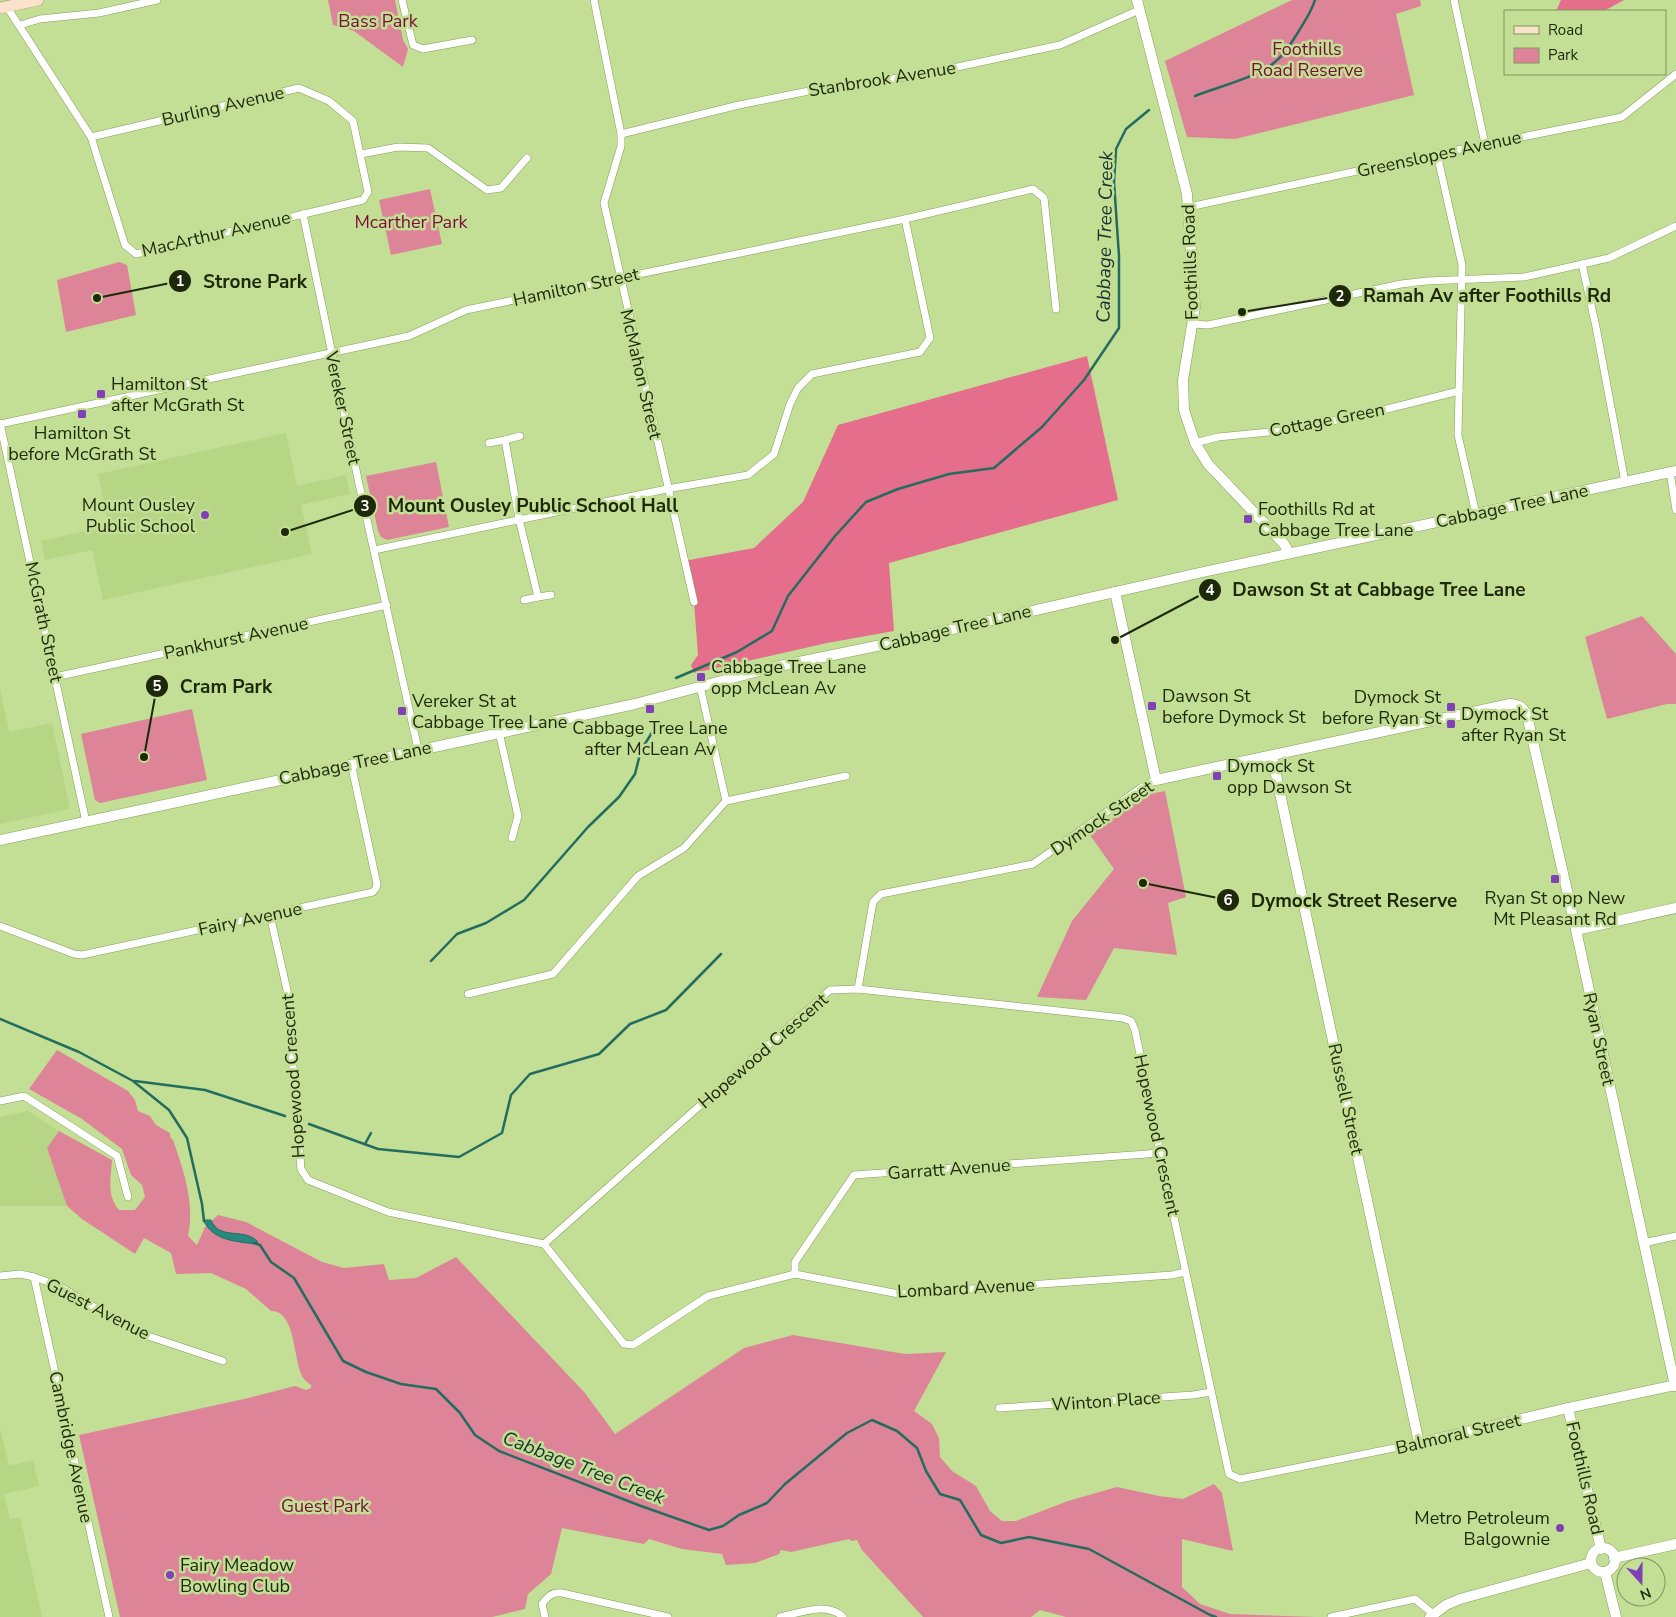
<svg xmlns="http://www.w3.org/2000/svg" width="1676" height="1617" font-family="'Nunito Sans',sans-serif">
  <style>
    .built { fill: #b6d685 }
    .green { fill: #de8498 }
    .forest { fill: #e56e8c }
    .water { fill: #268a81; stroke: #246d5e }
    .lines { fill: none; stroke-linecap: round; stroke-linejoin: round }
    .stream { stroke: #246d5e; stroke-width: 2.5 }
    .street-casing { stroke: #839e57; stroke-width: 8 }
    .secondary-casing { stroke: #839e57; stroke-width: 11 }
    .primary-casing { stroke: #ab9572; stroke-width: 12 }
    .street { stroke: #fff; stroke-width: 7 }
    .secondary { stroke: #fff; stroke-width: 10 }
    .primary { stroke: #fae2cb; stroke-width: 11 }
    .poi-dot { fill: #8041b6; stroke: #c2df95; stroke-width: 2 }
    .labels { text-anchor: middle; stroke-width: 5; stroke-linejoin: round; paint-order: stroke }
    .park-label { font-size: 18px; fill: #7b0c37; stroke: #c2df95 }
    .street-label { font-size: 18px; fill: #1e280b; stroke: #c2df95 }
    .poi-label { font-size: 18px; fill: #1e280b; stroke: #c2df95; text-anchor: start }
    .water-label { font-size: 19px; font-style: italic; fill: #173431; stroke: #c2df95 }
    .leader { fill: none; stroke: #1e280b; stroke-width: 2 }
    .callout-dot { fill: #1e280b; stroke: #c2df95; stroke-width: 2 }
    .mark-label { font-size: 15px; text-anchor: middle; font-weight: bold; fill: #fff }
    .callout-label { font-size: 19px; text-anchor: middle; font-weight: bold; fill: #1e280b; stroke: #c2df95; stroke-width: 5; stroke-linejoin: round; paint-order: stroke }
  </style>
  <rect width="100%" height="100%" fill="#c2df95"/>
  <g class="built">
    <polygon points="286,433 297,486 346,475 350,494 301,505 312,554 103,600 92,550 45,560 41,541 109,526 98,474"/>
    <polygon points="0,688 9,732 52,723 70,809 0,824"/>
    <polygon points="28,1111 59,1131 47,1148 67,1206 0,1206 0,1117"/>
    <polygon points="0,1428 9,1466 33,1460 39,1486 4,1494 10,1519 20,1517 42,1617 0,1617"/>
  </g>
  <g class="green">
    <polygon points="328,0 395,0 403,40 408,49 403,67 354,31 333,25"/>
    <polygon points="1292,0 1420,0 1421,6 1396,14 1414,95 1235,139 1187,137 1165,61"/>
    <polygon points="430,189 442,244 391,255 379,200"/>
    <polygon points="119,262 127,265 136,315 66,332 57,280"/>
    <polygon points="436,462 449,527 387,540 381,537 378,531 366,476"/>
    <polygon points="1642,616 1676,654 1676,704 1667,704 1607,719 1585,637"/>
    <polygon points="192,709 207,780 100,803 95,800 81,734"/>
    <polygon points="1165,791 1186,897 1168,903 1177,955 1114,948 1086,1000 1037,997 1072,921 1114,869 1090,835 1144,795"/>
    <path d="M57,1050L128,1091L135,1100L138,1111L150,1116L156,1125L170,1133V1137L173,1140C184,1171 195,1204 188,1236L197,1245L205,1227L218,1215L246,1222L322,1262L344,1268L384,1264L389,1280L416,1278L456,1257L585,1393L615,1434L744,1348L793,1335L905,1354L946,1352L914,1411L932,1424L939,1438L940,1457L952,1471L976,1486L990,1511L1002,1521H1016L1068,1501L1117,1487L1159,1496L1183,1499L1214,1484L1222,1493L1233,1551L1182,1539V1587L1200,1604L1230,1614L1316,1617H1066L1040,1610L1031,1617H923L862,1550L857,1540L851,1541L849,1539L791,1552L781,1550L779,1554L755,1563L726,1565L722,1554L682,1549L649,1539L644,1544L562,1528L551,1574L528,1594L525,1609L492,1617H120L79,1435L244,1399L295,1386L306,1390L311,1388V1385C309,1383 306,1382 305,1380C292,1365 298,1311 271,1311L246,1289L211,1273L176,1274L171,1253L144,1238L135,1254L82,1219L67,1206L47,1148L59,1131L112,1160C111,1179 106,1194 119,1210H135L145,1197L142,1185L131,1175L122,1149L82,1119L29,1089Z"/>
  </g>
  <g class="forest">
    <polygon points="1561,0 1624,0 1604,11 1556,11"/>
    <polygon points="1087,356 1118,500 889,563 894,631 827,643 694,673 691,665 698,655 694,602 684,561 754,548 803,502 838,425"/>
  </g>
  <path class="water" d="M203,1220H211C219,1241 245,1227 258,1242L256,1244C234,1241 214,1241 203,1220Z"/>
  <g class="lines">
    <g class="stream">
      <path d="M1195,96C1217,87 1259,77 1276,61C1285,54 1291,43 1297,34C1304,22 1311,13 1315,0"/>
      <polyline points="676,678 737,652 772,631 788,596 835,536 866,502 898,489 949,474 994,468 1042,427 1084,380 1119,328 1119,256 1114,182 1116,149 1126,129 1149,110"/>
      <polyline points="431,961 457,934 486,923 524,900 588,827 619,797 635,774 641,750 660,720"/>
      <polyline points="0,1019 79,1052 133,1081 169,1110 187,1138 202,1204 204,1221"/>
      <polyline points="135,1081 205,1090 285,1116"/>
      <polyline points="309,1124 378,1149 459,1157 502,1133 511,1095 530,1074 599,1054 630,1024 666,1010 721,954"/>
      <polyline points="365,1144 371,1133"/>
      <polyline points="254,1243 260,1245 271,1262 294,1278 343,1361 366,1372 401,1384 436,1389 460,1413 475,1435 499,1451 641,1506 709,1530 723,1526 739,1515 767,1503 785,1484 847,1433 872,1420 897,1431 917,1448 926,1471 940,1494 960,1500 981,1535 1001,1543 1029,1537 1089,1549 1210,1615 1216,1617"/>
    </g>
    <g class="street-casing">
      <g id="street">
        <polyline points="402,0 413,45 423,49 472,40"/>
        <polyline points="594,0 621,134 621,146 604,203 694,602"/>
        <polyline points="1454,0 1485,144"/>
        <polyline points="7,7 91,137 125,245 136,254 363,200 368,192 353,121 329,101 299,88 91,137"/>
        <polyline points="20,25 40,19 99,13 157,0"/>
        <polyline points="621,134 739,105 824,88 920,75 1060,45 1139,10"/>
        <polyline points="361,154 398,147 428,148 487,190 501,188 527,158"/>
        <polyline points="1437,154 1462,265 1458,435 1476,514"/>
        <polyline points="1189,207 1437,154 1622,117 1676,74"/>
        <polyline points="303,214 359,484 418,749"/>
        <polyline points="1582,264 1596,327 1625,482"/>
        <polyline points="1193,324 1208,325 1401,284 1427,281 1524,277 1609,258 1676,226"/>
        <polyline points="0,423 86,822"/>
        <polyline points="0,424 409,336 466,310 905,219 1033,189 1044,198 1056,309"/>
        <polyline points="505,440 520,436"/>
        <polyline points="489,443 505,440 519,519 538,597 524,600"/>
        <polyline points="1195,443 1218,437 1291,430 1387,409 1459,391"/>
        <polyline points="1670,472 1676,510"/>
        <polyline points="374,550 667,489 748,475 774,454 790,404 798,388 812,374 920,352 930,338 905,219"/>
        <polyline points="538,597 551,595"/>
        <polyline points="55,677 387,605"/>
        <polyline points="700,686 726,801 846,776"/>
        <polyline points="499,732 518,816 512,838"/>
        <polyline points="270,915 287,990 301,1169 308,1180 388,1212 544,1244"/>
        <polyline points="0,926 74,954 82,955 373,892 376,888 377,884 351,763"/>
        <polyline points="858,989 873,902 881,894 1033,864 1142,787 1156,780"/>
        <polyline points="468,994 553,974 638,876 684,848 726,801"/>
        <polyline points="0,1101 24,1096 117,1156 128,1197"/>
        <polyline points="1643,1243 1676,1236"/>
        <polyline points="544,1244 830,990 858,989 1123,1018 1131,1021 1135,1030 1160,1152 1229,1474 1240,1479 1419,1443"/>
        <polyline points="544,1244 624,1344 633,1345 708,1296 795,1274 899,1294 1172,1275 1185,1272"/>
        <polyline points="795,1274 795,1262 854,1175 1147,1154 1160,1152"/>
        <polyline points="0,1276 20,1274 34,1277 59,1286 136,1332 223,1361"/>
        <polyline points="34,1277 109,1617"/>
        <polyline points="999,1408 1193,1395 1211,1392"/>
        <path d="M545,1617L542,1604C548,1596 552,1592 562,1593L668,1617"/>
        <path d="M780,1617C800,1613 827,1601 843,1617"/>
        <polyline points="1331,1617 1415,1599 1433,1614"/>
      </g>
    </g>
    <g class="secondary-casing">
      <g id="secondary">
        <polyline points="1137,0 1187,194 1195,307 1183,380 1184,410 1195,443 1208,464 1284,544 1289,553"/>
        <path d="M1115,592L1156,780L1510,704C1519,705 1523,707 1527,715L1576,930L1675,1386"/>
        <polyline points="1272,756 1419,1443 1568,1408 1676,1385"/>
        <polyline points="0,840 635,704 770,668 896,642 1203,572 1676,471"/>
        <polyline points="1576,930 1676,908"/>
        <polyline points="1568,1408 1601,1549"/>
        <circle cx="1603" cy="1560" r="12"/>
        <polyline points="1614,1558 1676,1544"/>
        <polyline points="1605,1572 1616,1617"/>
        <polyline points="1430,1617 1446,1605 1460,1599 1591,1563"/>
      </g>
    </g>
    <g class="primary-casing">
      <polyline id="primary" points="0,8 38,0"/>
    </g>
    <use href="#street" class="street"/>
    <use href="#secondary" class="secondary"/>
    <use href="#primary" class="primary"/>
  </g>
  <g class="poi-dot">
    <rect x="96" y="389" width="10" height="10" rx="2.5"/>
    <rect x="77" y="409" width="10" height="10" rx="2.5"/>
    <circle cx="205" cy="515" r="5"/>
    <rect x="1243" y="514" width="10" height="10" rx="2.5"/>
    <rect x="696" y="672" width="10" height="10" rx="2.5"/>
    <rect x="1147" y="701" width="10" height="10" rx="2.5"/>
    <rect x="1446" y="702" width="10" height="10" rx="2.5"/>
    <rect x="645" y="704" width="10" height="10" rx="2.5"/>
    <rect x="397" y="706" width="10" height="10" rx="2.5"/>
    <rect x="1446" y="719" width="10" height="10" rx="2.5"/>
    <rect x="1212" y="771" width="10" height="10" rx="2.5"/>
    <rect x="1550" y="874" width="10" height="10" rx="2.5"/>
    <circle cx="1560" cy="1528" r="5"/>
    <circle cx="170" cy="1575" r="5"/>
  </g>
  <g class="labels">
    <g class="park-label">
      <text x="378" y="27">Bass Park</text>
      <text x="1307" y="55">Foothills<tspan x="1307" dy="21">Road Reserve</tspan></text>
      <text x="411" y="228">Mcarther Park</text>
      <text x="325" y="1512">Guest Park</text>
    </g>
    <g class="street-label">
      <text transform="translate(882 79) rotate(-9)" y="6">Stanbrook Avenue</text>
      <text transform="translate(223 106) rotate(-13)" y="6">Burling Avenue</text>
      <text transform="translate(1439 154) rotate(-12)" y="6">Greenslopes Avenue</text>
      <text transform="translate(216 234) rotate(-13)" y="6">MacArthur Avenue</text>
      <text transform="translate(1190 262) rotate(-92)" y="6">Foothills Road</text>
      <text transform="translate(576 287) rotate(-12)" y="6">Hamilton Street</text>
      <text transform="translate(641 374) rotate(77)" y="6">McMahon Street</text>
      <text transform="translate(343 408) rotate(78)" y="6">Vereker Street</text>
      <text transform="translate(1327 420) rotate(-11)" y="6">Cottage Green</text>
      <text transform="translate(1512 506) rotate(-12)" y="6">Cabbage Tree Lane</text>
      <text transform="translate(44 622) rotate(78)" y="6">McGrath Street</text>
      <text transform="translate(955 628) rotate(-13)" y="6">Cabbage Tree Lane</text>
      <text transform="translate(236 638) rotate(-12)" y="6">Pankhurst Avenue</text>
      <text transform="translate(355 763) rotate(-12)" y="6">Cabbage Tree Lane</text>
      <text transform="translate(1102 818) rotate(-34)" y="6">Dymock Street</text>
      <text transform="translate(250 919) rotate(-12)" y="6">Fairy Avenue</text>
      <text transform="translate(1599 1039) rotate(78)" y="6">Ryan Street</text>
      <text transform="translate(763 1051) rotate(-41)" y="6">Hopewood Crescent</text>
      <text transform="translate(293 1076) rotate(-94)" y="6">Hopewood Crescent</text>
      <text transform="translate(1346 1099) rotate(78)" y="6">Russell Street</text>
      <text transform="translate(1157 1135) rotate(78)" y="6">Hopewood Crescent</text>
      <text transform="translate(949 1169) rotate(-4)" y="6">Garratt Avenue</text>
      <text transform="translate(966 1288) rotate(-3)" y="6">Lombard Avenue</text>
      <text transform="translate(98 1309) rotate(27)" y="6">Guest Avenue</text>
      <text transform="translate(1106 1401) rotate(-4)" y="6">Winton Place</text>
      <text transform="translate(1458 1434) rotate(-13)" y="6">Balmoral Street</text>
      <text transform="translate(71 1447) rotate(78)" y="6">Cambridge Avenue</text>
      <text transform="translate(1585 1478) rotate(77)" y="6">Foothills Road</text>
    </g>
    <g class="poi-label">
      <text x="111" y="390">Hamilton St<tspan x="111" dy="21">after McGrath St</tspan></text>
      <text x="82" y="439" text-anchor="middle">Hamilton St<tspan x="82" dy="21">before McGrath St</tspan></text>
      <text x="195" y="511" text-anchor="end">Mount Ousley<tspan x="195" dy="21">Public School</tspan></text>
      <text x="1258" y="515">Foothills Rd at<tspan x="1258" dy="21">Cabbage Tree Lane</tspan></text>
      <text x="711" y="673">Cabbage Tree Lane<tspan x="711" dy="21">opp McLean Av</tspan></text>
      <text x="1162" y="702">Dawson St<tspan x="1162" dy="21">before Dymock St</tspan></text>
      <text x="1441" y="703" text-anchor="end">Dymock St<tspan x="1441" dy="21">before Ryan St</tspan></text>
      <text x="412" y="707">Vereker St at<tspan x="412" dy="21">Cabbage Tree Lane</tspan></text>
      <text x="1461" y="720">Dymock St<tspan x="1461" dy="21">after Ryan St</tspan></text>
      <text x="650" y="734" text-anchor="middle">Cabbage Tree Lane<tspan x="650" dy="21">after McLean Av</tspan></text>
      <text x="1227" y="772">Dymock St<tspan x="1227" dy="21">opp Dawson St</tspan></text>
      <text x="1555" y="904" text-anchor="middle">Ryan St opp New<tspan x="1555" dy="21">Mt Pleasant Rd</tspan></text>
      <text x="1550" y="1524" text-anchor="end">Metro Petroleum<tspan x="1550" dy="21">Balgownie</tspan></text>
      <text x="180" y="1571">Fairy Meadow<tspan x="180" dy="21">Bowling Club</tspan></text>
    </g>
    <g class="water-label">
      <text transform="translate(1104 237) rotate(-89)" y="7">Cabbage Tree Creek</text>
      <text transform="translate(584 1467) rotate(21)" y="7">Cabbage Tree Creek</text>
    </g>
  </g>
  <path class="leader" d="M97 298L180 281M1242 312L1340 296M285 532L365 506M1115 640L1210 590M144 757L157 686M1143 883L1228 900"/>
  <g class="callout-dot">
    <circle cx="97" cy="298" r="5"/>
    <circle cx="1242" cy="312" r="5"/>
    <circle cx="285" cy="532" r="5"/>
    <circle cx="1115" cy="640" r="5"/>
    <circle cx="144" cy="757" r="5"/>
    <circle cx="1143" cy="883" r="5"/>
    <circle cx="180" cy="281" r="12"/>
    <circle cx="1340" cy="296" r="12"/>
    <circle cx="365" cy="506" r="12"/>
    <circle cx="1210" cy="590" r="12"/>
    <circle cx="157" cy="686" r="12"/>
    <circle cx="1228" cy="900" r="12"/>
  </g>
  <g class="mark-label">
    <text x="180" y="286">1</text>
    <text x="1340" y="301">2</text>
    <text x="365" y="511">3</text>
    <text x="1210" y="595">4</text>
    <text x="157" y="691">5</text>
    <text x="1228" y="905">6</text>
  </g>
  <g class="callout-label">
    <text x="255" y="288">Strone Park</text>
    <text x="1487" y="302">Ramah Av after Foothills Rd</text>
    <text x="533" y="512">Mount Ousley Public School Hall</text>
    <text x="1379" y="596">Dawson St at Cabbage Tree Lane</text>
    <text x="226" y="693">Cram Park</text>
    <text x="1354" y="907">Dymock Street Reserve</text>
  </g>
  <rect x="1504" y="10" width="162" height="65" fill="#c2df95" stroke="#80965e"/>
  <rect x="1514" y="26" width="25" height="8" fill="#fae2cb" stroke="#80965e"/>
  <text x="1548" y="35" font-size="15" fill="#1e280b">Road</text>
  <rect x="1514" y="48" width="25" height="15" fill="#de8498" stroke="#80965e"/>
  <text x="1548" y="60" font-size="15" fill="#1e280b">Park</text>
  <g transform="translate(1641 1582) rotate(159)"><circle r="24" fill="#c2df95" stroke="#80965e"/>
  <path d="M0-4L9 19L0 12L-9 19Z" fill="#8041b6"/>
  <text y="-8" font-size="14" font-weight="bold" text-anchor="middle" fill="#1e280b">N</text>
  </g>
</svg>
